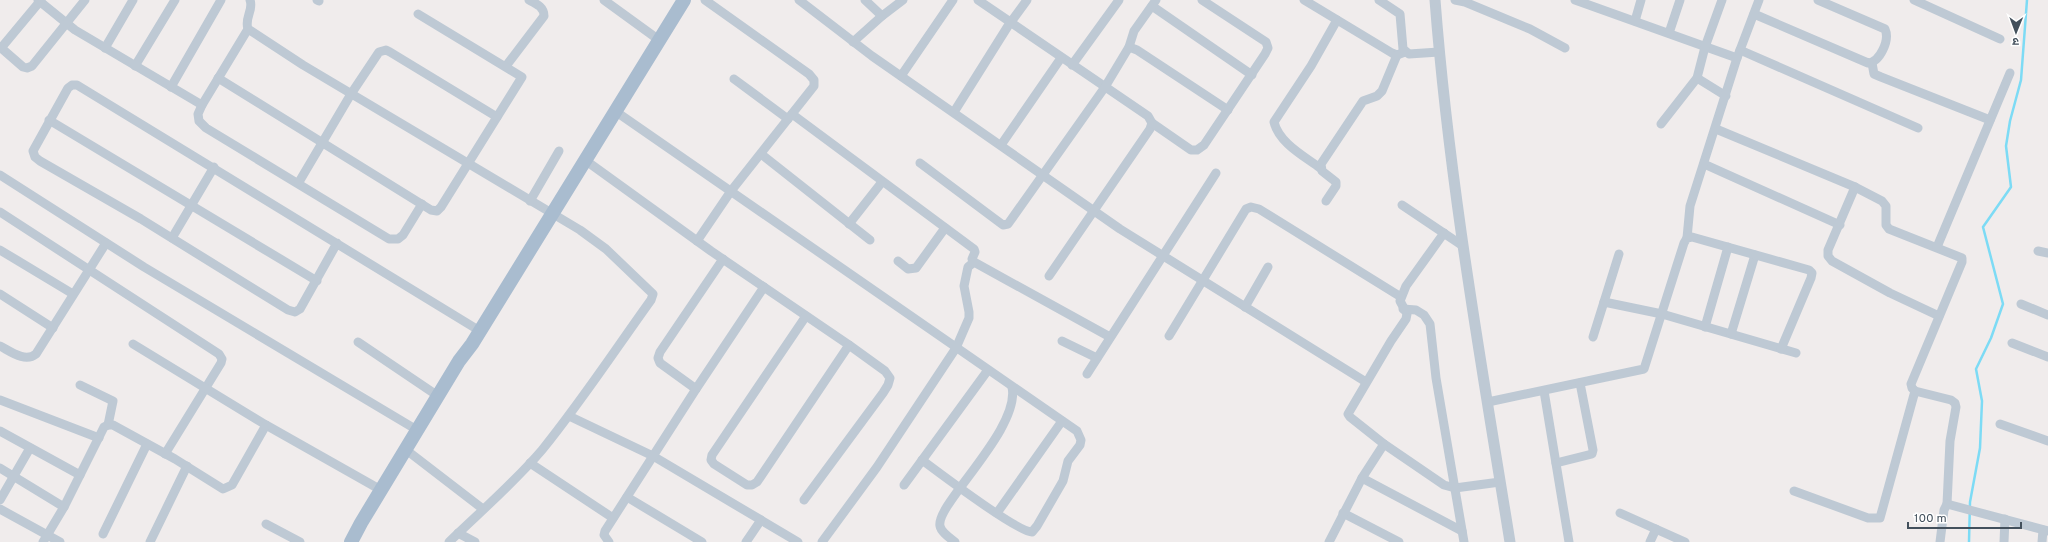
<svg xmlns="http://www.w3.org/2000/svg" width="2048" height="542" font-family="Overpass,'Noto Sans Devanagari',sans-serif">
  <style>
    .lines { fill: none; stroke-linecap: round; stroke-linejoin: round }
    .stream { stroke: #7ddbf5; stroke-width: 2.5 }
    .minor { stroke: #bec9d4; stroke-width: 9 }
    .tertiary { stroke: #bec9d4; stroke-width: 11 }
    .primary { stroke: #a9bccf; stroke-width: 14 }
  </style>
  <rect width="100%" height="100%" fill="#f0ecec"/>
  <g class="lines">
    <polyline class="stream" points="1969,542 1970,502 1980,448 1982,401 1976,369 1991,338 2003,304 1983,227 2011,187 2006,146 2010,121 2021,80 2027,0"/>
    <g class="minor">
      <polyline points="38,0 75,30 202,105"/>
      <path d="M250,0C254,10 244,18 248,29L303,65L580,230L606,249L653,294L651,300C615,350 581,402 542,450C514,483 480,512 449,542"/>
      <polyline points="317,0 319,1"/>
      <polyline points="604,0 659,40"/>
      <polyline points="799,0 872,56 1120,229 1366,382"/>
      <polyline points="865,0 882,16"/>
      <polyline points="978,0 1148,116 1152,123 1150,129 1049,276"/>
      <polyline points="1304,0 1392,53 1397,55 1405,52"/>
      <polyline points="1379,0 1400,14 1403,49 1409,54 1439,52"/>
      <polyline points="1455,0 1465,2 1530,29 1565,48"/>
      <polyline points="1575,0 1737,58"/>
      <polyline points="1914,0 2000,39"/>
      <polyline points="1152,6 1252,75"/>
      <path d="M1754,14L1868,63C1880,62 1890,40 1885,29L1818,0"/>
      <polyline points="1635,21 1641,0"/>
      <polyline points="248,29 202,105 198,114 199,121 206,128 389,239 398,239 403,235 422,204"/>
      <polyline points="1669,33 1680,0"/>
      <polyline points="853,42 882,16 903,0"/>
      <polyline points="0,47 23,67 27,68 32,66 85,0"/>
      <polyline points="1129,47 1137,50 1228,110"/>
      <polyline points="1,48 41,0"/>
      <polyline points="105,48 133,0"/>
      <polyline points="1740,50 1918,128"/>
      <polyline points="1872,63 1874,74 1881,77 1990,120"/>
      <polyline points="1072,65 1119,0"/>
      <polyline points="135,66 175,0"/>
      <path d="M506,66L544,16C544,7 537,4 529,0"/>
      <polyline points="901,76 953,0"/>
      <polyline points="218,78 431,210 437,211 441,207 522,77 418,14"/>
      <polyline points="1697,78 1726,96"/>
      <polyline points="734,79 788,119"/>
      <polyline points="171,87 221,0"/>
      <path d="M615,111L1077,431L1081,440L1080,445L1068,461L1063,481L1037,526L1032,532C1018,532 938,472 922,460"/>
      <polyline points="954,112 1008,26 1027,0"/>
      <polyline points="792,114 974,249 975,252 972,259 974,262 1110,337"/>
      <polyline points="49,120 317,281"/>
      <polyline points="1152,123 1191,150 1197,150 1204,145 1265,54 1268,48 1266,42 1202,0"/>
      <polyline points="1661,124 1697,78 1705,47 1722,0"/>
      <polyline points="1716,129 1855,187 1882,201 1886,206 1886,225 1889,229 1962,258 1962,262 1911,384 1912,388 1915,391 1951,400 1955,403 1956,407 1950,441 1947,504"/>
      <polyline points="1001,145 1061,58"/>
      <polyline points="761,154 870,240"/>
      <polyline points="585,160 711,251 849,345 885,371 890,378 888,385 883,393 804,500"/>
      <polyline points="920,163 1003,225 1008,224 1105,87 1129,47 1134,31 1156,0"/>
      <polyline points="1704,164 1840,225"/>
      <path d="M1320,168C1304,156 1279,143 1274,122L1311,66L1337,20"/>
      <polyline points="0,175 144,267 417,430"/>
      <polyline points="299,182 351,94 379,52 386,50 390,52 497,117"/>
      <polyline points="1855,187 1828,250 1828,256 1832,261 1890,293 1939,316"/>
      <polyline points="530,201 559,151"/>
      <polyline points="1326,201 1336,186 1336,182 1322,171 1321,164 1363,101 1377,96 1382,91 1397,55"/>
      <polyline points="1402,205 1463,246"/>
      <polyline points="0,212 219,354 222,359 221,363 165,454"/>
      <polyline points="849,224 882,182"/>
      <polyline points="1444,233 1406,286 1400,301 1407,314 1406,319 1391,341 1348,414 1350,417 1384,444 1444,485 1455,488 1500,482"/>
      <polyline points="172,238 214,167"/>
      <polyline points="1687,238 1690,206 1737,58 1759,0"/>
      <polyline points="697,241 731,191 814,86 814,80 809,74 705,0"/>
      <polyline points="337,243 300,309 295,312 288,310 141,219 40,161 35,157 33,151 68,88 72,85 77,85 475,328"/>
      <polyline points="1937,247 2010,73"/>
      <polyline points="0,250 73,294"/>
      <polyline points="2038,251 2048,253"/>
      <polyline points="898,261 908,269 916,268 945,228"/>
      <polyline points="0,294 53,328"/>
      <polyline points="1604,302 1662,314 1796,353"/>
      <polyline points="2021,304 2048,315"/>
      <polyline points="1245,307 1268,267"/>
      <polyline points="1403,309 1416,310 1424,315 1430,324 1436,378 1464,542"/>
      <polyline points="806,316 712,455 711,460 714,464 747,485 752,485 757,482 849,345"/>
      <polyline points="1705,327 1728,247"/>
      <polyline points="1731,334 1755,255"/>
      <polyline points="1169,336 1246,209 1251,207 1259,209 1401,297"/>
      <polyline points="1593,337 1619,254"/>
      <polyline points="1062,341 1097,358"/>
      <polyline points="358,342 438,396"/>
      <polyline points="2012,343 2048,357"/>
      <polyline points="133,344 266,425 381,490"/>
      <path d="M0,346C10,351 25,363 36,354L106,243"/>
      <polyline points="1087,374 1216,173"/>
      <polyline points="80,385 113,401 108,425"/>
      <polyline points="696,389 660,363 658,358 660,352 723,259"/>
      <polyline points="1544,391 1569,542"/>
      <polyline points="0,400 99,438"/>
      <polyline points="1488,402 1644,369 1684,243 1687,238 1692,237 1809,270 1812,273 1811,278 1781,349"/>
      <polyline points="569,416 653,456 798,542"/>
      <polyline points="2000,424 2048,441"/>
      <polyline points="0,431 80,475"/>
      <polyline points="405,449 483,509"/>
      <polyline points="530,463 613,518"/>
      <polyline points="1556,463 1592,454 1593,450 1580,383"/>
      <polyline points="0,468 64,507"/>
      <polyline points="1362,478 1462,531"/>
      <polyline points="904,485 988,370"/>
      <polyline points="1794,491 1868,518 1880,518 1915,391"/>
      <polyline points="627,497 702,542"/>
      <polyline points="0,500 30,448"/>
      <polyline points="0,509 60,542"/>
      <polyline points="997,513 1062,421"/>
      <polyline points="1343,513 1399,542"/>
      <polyline points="1620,513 1685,542"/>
      <polyline points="266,524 300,542"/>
      <polyline points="458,533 475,542"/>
      <polyline points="103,534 147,444"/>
      <polyline points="43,542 64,507 104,427 108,425 113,425 175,459 223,489 232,485 266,425"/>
      <polyline points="150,542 187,466"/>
      <polyline points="609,542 604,535 605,531 696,389 764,287"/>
      <polyline points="746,542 761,520"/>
      <polyline points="822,542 877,467 956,348 969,318 969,312 964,286 968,267 974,262"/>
      <path d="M955,542C950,538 941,532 940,526C935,505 1021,429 1012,387"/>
      <polyline points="1329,542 1362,478 1384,444"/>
      <polyline points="1650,542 1656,529"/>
      <polyline points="1940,542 1944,510 1947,504 2048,531"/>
      <polyline points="2004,542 2005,519"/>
      <polyline points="2042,542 2043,530"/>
    </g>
    <path class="tertiary" d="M1435,0C1449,182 1481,362 1510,542"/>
    <polyline class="primary" points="351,542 361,523 459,361 472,344 684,0"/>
  </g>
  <g transform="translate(2016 32) rotate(181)" stroke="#ffffff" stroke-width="3" paint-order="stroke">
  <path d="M0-3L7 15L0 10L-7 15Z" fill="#43505c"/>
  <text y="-6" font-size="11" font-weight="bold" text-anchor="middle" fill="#43505c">उ</text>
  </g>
  <path d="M1908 522v6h113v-6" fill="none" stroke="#43505c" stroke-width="2"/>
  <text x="1914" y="522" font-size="12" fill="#43505c" stroke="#ffffff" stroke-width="3" paint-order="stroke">100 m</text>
</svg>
